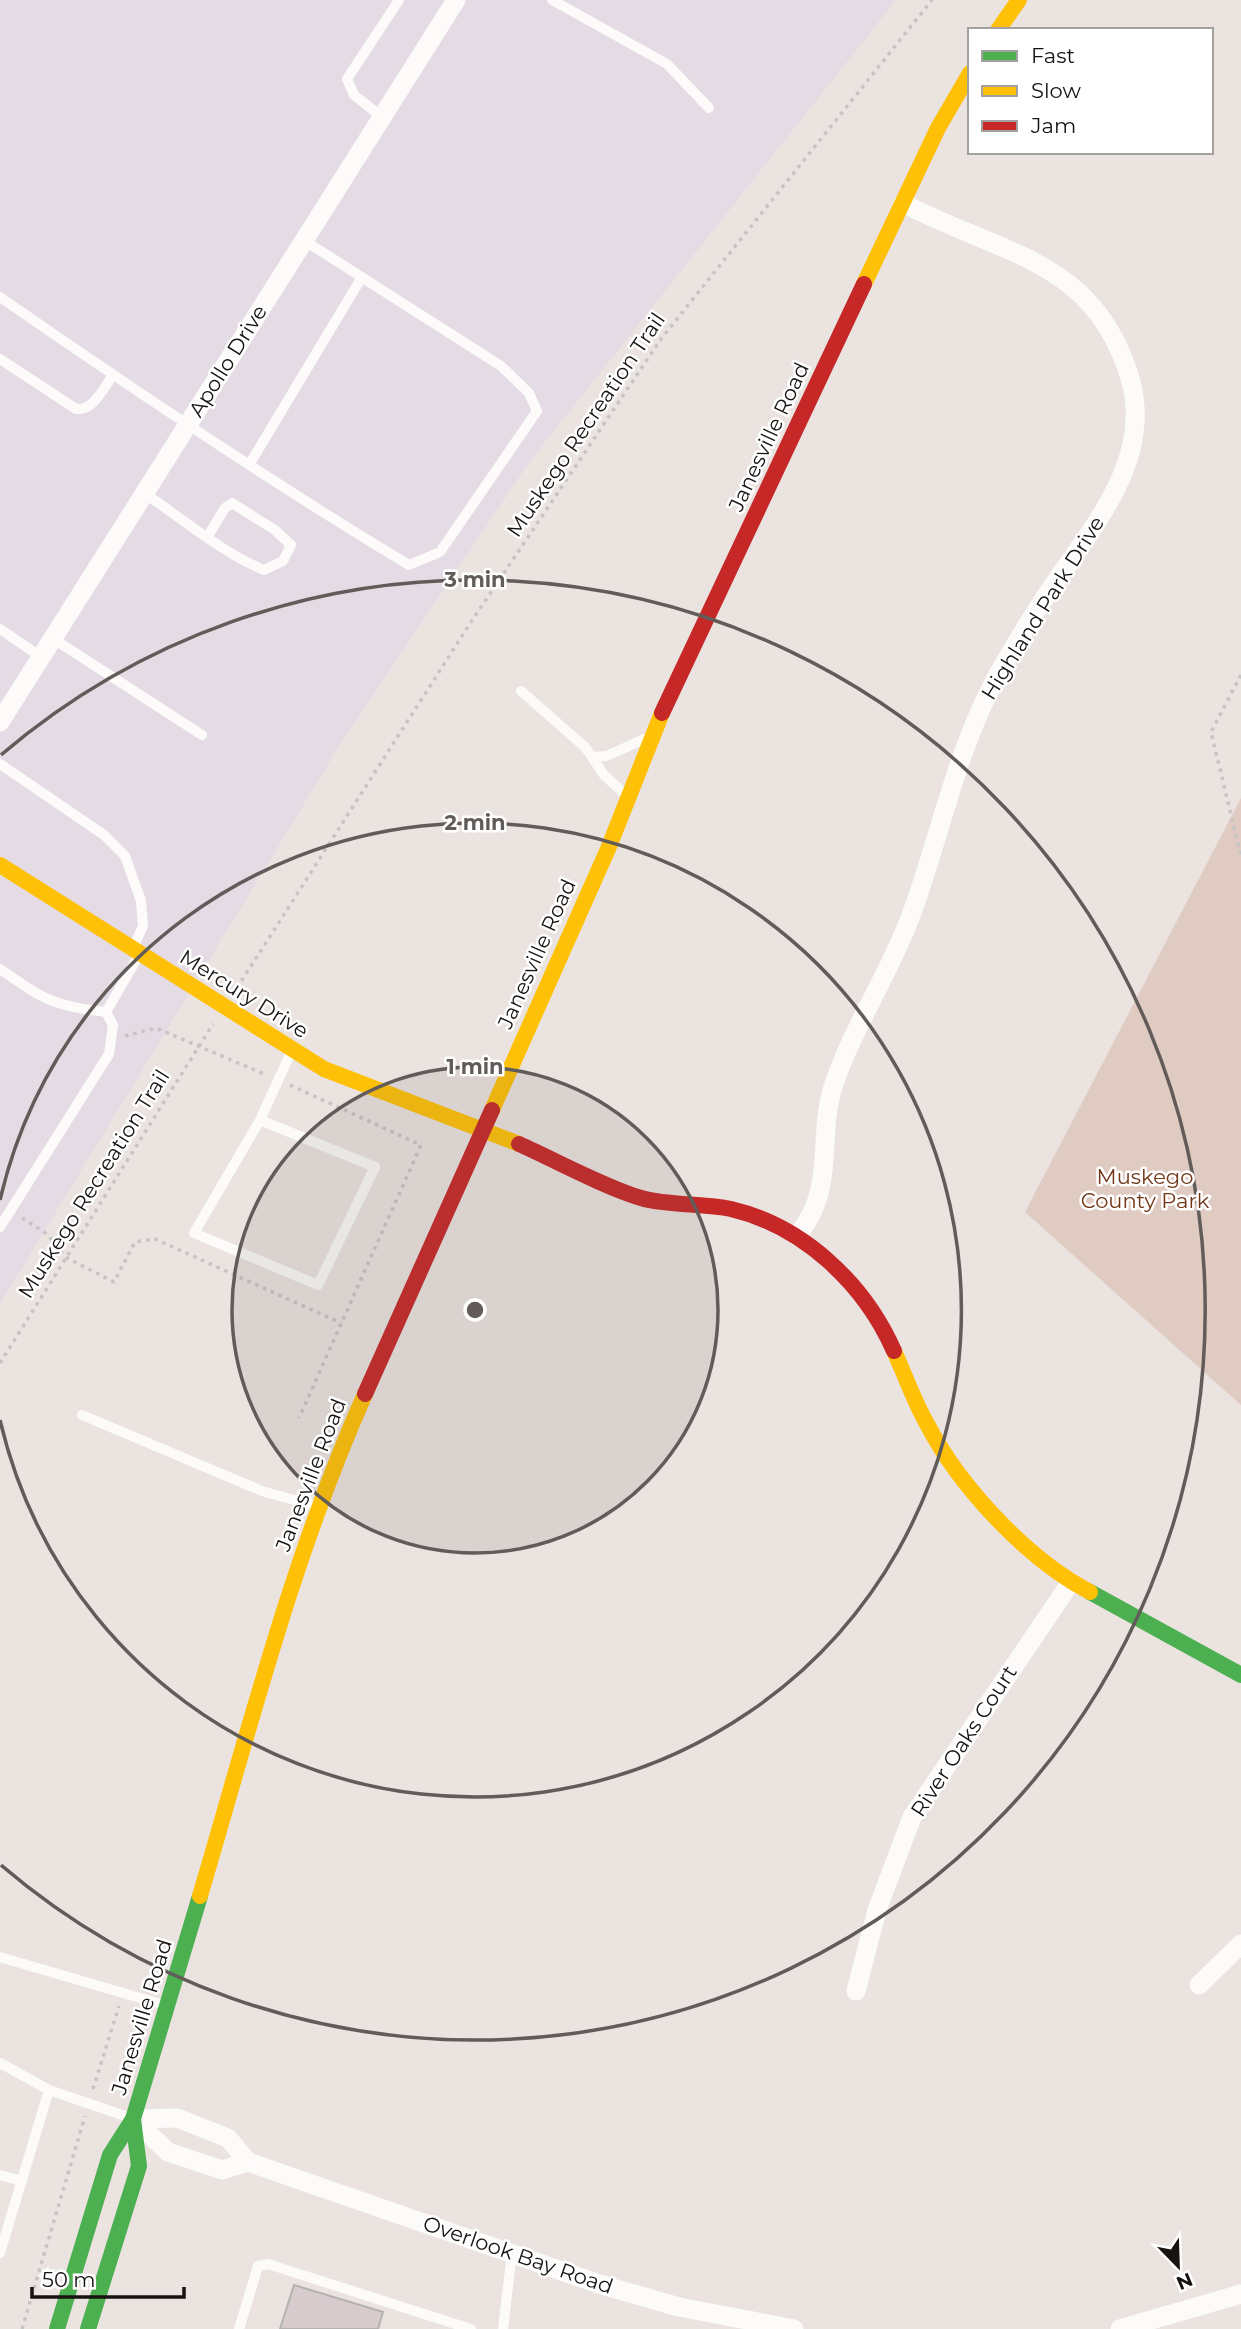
<svg xmlns="http://www.w3.org/2000/svg" width="1241" height="2329" font-family="Montserrat,sans-serif">
  <style>
    .industrial { fill: #e4dbe5 }
    .green { fill: #e0cbc2 }
    .building { fill: #d7cbce; stroke: #b6b1b1; stroke-width: 2 }
    .lines { fill: none; stroke-linecap: round; stroke-linejoin: round }
    .path { stroke: #c6c4c3; stroke-width: 3.5; stroke-dasharray: 3.5 5; stroke-linecap: butt }
    .lane { stroke: #fcfbfa; stroke-width: 10 }
    .street { stroke: #fcfbfa; stroke-width: 19 }
    .fast { stroke: #4caf50; stroke-width: 16 }
    .slow { stroke: #ffc107; stroke-width: 16 }
    .jam { stroke: #c62828; stroke-width: 16 }
    .ring { fill: none; stroke: #615c59; stroke-width: 3.5 }
    .labels { text-anchor: middle; stroke-width: 5; stroke-linejoin: round; paint-order: stroke }
    .street-label { font-size: 21px; fill: #171311; stroke: #fff }
    .park-label { font-size: 21px; fill: #723516; stroke: #fff }
    .centre { fill: #615c59; stroke: #fff; stroke-width: 3.5 }
    .ring-label { font-size: 21px; text-anchor: middle; font-weight: bold; fill: #615c59; stroke: #fff; stroke-width: 5; stroke-linejoin: round; paint-order: stroke }
  </style>
  <rect width="100%" height="100%" fill="#eae3e0"/>
  <polygon class="industrial" points="0,0 896,0 530,461 341,743 0,1304"/>
  <polygon class="green" points="1241,798 1241,1405 1025,1212"/>
  <polygon class="building" points="294,2285 383,2312 378,2329 280,2329"/>
  <g class="lines">
    <g class="path">
      <polyline points="1241,675 1211,732 1241,856"/>
      <polyline points="237,988 469,625 661,339 932,0"/>
      <polyline points="125,1036 156,1028 264,1074"/>
      <polyline points="290,1085 421,1145 299,1418"/>
      <polyline points="22,1218 47,1234 67,1258 114,1282 135,1242 155,1239 341,1323"/>
      <polyline points="0,1363 213,1024"/>
      <polyline points="93,2089 119,2006"/>
      <polyline points="22,2329 85,2116"/>
    </g>
    <g class="lane">
      <polyline points="552,0 667,64 709,108"/>
      <polyline points="382,117 354,95 347,79 399,0"/>
      <path d="M0,297C134,390 269,481 409,565L440,552L537,411L529,393L501,366L305,241"/>
      <path d="M0,359L76,409C94,411 104,387 113,375"/>
      <polyline points="249,465 362,277"/>
      <path d="M144,493C180,517 224,554 264,570L283,561L291,545L275,530L232,503L225,508L208,536"/>
      <polyline points="0,629 41,657"/>
      <polyline points="52,638 202,735"/>
      <polyline points="521,691 585,747 592,757"/>
      <polyline points="0,764 104,835 125,856 141,901 143,926 133,948"/>
      <polyline points="627,796 604,775 592,757 607,756 644,739"/>
      <path d="M0,969C43,999 52,1006 106,1012"/>
      <polyline points="260,1120 375,1167 318,1285 194,1233 260,1120 292,1050"/>
      <polyline points="0,1227 109,1054 113,1025 106,1012 139,955"/>
      <polyline points="82,1415 262,1491 319,1507"/>
      <polyline points="0,1957 164,2005"/>
      <polyline points="0,2063 49,2090 131,2118"/>
      <polyline points="0,2175 22,2181"/>
      <polyline points="0,2253 49,2090"/>
      <polyline points="239,2329 258,2266 268,2264 471,2329"/>
      <polyline points="503,2329 512,2253"/>
    </g>
    <g class="street">
      <polyline points="0,722 456,0"/>
      <path d="M798,1236C804,1226 812,1215 816,1203C829,1167 821,1124 833,1087C852,1029 888,976 910,918C940,838 955,754 996,678C1011,652 1027,624 1044,599C1086,534 1153,465 1131,382C1097,258 1000,255 903,203"/>
      <polyline points="1199,1985 1241,1944"/>
      <polyline points="856,1991 877,1910 912,1817 1071,1582"/>
      <polyline points="133,2119 177,2118 228,2138 248,2162 599,2284 679,2307 794,2329"/>
      <polyline points="133,2119 168,2152 222,2170 248,2162"/>
      <polyline points="1120,2329 1241,2294"/>
    </g>
    <g class="fast">
      <polyline points="1090,1592 1241,1675"/>
      <polyline points="57,2329 110,2155 133,2119 200,1896"/>
      <polyline points="88,2329 139,2166 133,2119"/>
    </g>
    <g class="slow">
      <polyline points="998,30 1019,0"/>
      <polyline points="864,284 938,128 970,73"/>
      <polyline points="0,865 324,1069 519,1144"/>
      <polyline points="492,1110 608,849 662,713"/>
      <path d="M894,1351C905,1375 914,1401 927,1424C960,1487 1027,1559 1090,1592"/>
      <path d="M200,1896C250,1727 293,1555 365,1394"/>
    </g>
    <g class="jam">
      <polyline points="662,713 864,284"/>
      <path d="M519,1144C555,1160 604,1187 641,1198C669,1206 702,1203 731,1209C803,1226 864,1283 894,1351"/>
      <polyline points="365,1394 492,1110"/>
    </g>
  </g>
  <circle cx="475" cy="1310" r="243" fill="#615c59" fill-opacity=".12"/>
  <g class="ring">
    <circle cx="475" cy="1310" r="243"/>
    <path d="M0 1200A487 487 0 1 1 0 1420"/>
    <path d="M1 755A730 730 0 1 1 1 1865"/>
  </g>
  <g class="labels">
    <g class="street-label">
      <text transform="translate(228 361) rotate(-58)" y="7">Apollo Drive</text>
      <text transform="translate(586 425) rotate(-56)" y="7">Muskego Recreation Trail</text>
      <text transform="translate(769 437) rotate(-65)" y="7">Janesville Road</text>
      <text transform="translate(1043 608) rotate(-58)" y="7">Highland Park Drive</text>
      <text transform="translate(537 954) rotate(-66)" y="7">Janesville Road</text>
      <text transform="translate(244 994) rotate(32)" y="7">Mercury Drive</text>
      <text transform="translate(94 1184) rotate(-58)" y="7">Muskego Recreation Trail</text>
      <text transform="translate(311 1475) rotate(-69)" y="7">Janesville Road</text>
      <text transform="translate(964 1741) rotate(-57)" y="7">River Oaks Court</text>
      <text transform="translate(142 2017) rotate(-73)" y="7">Janesville Road</text>
      <text transform="translate(518 2255) rotate(19)" y="7">Overlook Bay Road</text>
    </g>
    <g class="park-label">
      <text x="1145" y="1184">Muskego<tspan x="1145" dy="24">County Park</tspan></text>
    </g>
  </g>
  <circle cx="475" cy="1310" r="10" class="centre"/>
  <g class="ring-label">
    <text x="475" y="587">3 min</text>
    <text x="475" y="830">2 min</text>
    <text x="475" y="1074">1 min</text>
  </g>
  <rect x="968" y="28" width="245" height="126" fill="#ffffff" stroke="#a2a1a0" stroke-width="2"/>
  <rect x="982" y="51" width="35" height="10" fill="#4caf50" stroke="#a2a1a0" stroke-width="2"/>
  <text x="1031" y="63" font-size="21" fill="#171311">Fast</text>
  <rect x="982" y="86" width="35" height="10" fill="#ffc107" stroke="#a2a1a0" stroke-width="2"/>
  <text x="1031" y="98" font-size="21" fill="#171311">Slow</text>
  <rect x="982" y="121" width="35" height="10" fill="#c62828" stroke="#a2a1a0" stroke-width="2"/>
  <text x="1031" y="133" font-size="21" fill="#171311">Jam</text>
  <g transform="translate(1178 2266) rotate(157)" stroke="#ffffff" stroke-width="5" paint-order="stroke">
  <path d="M0-5L12 26L0 18L-12 26Z" fill="#171311"/>
  <text y="-10" font-size="19" font-weight="bold" text-anchor="middle" fill="#171311">N</text>
  </g>
  <path d="M32 2287v10h152v-10" fill="none" stroke="#171311" stroke-width="3.5"/>
  <text x="42" y="2287" font-size="21" fill="#171311" stroke="#ffffff" stroke-width="5" paint-order="stroke">50 m</text>
</svg>
